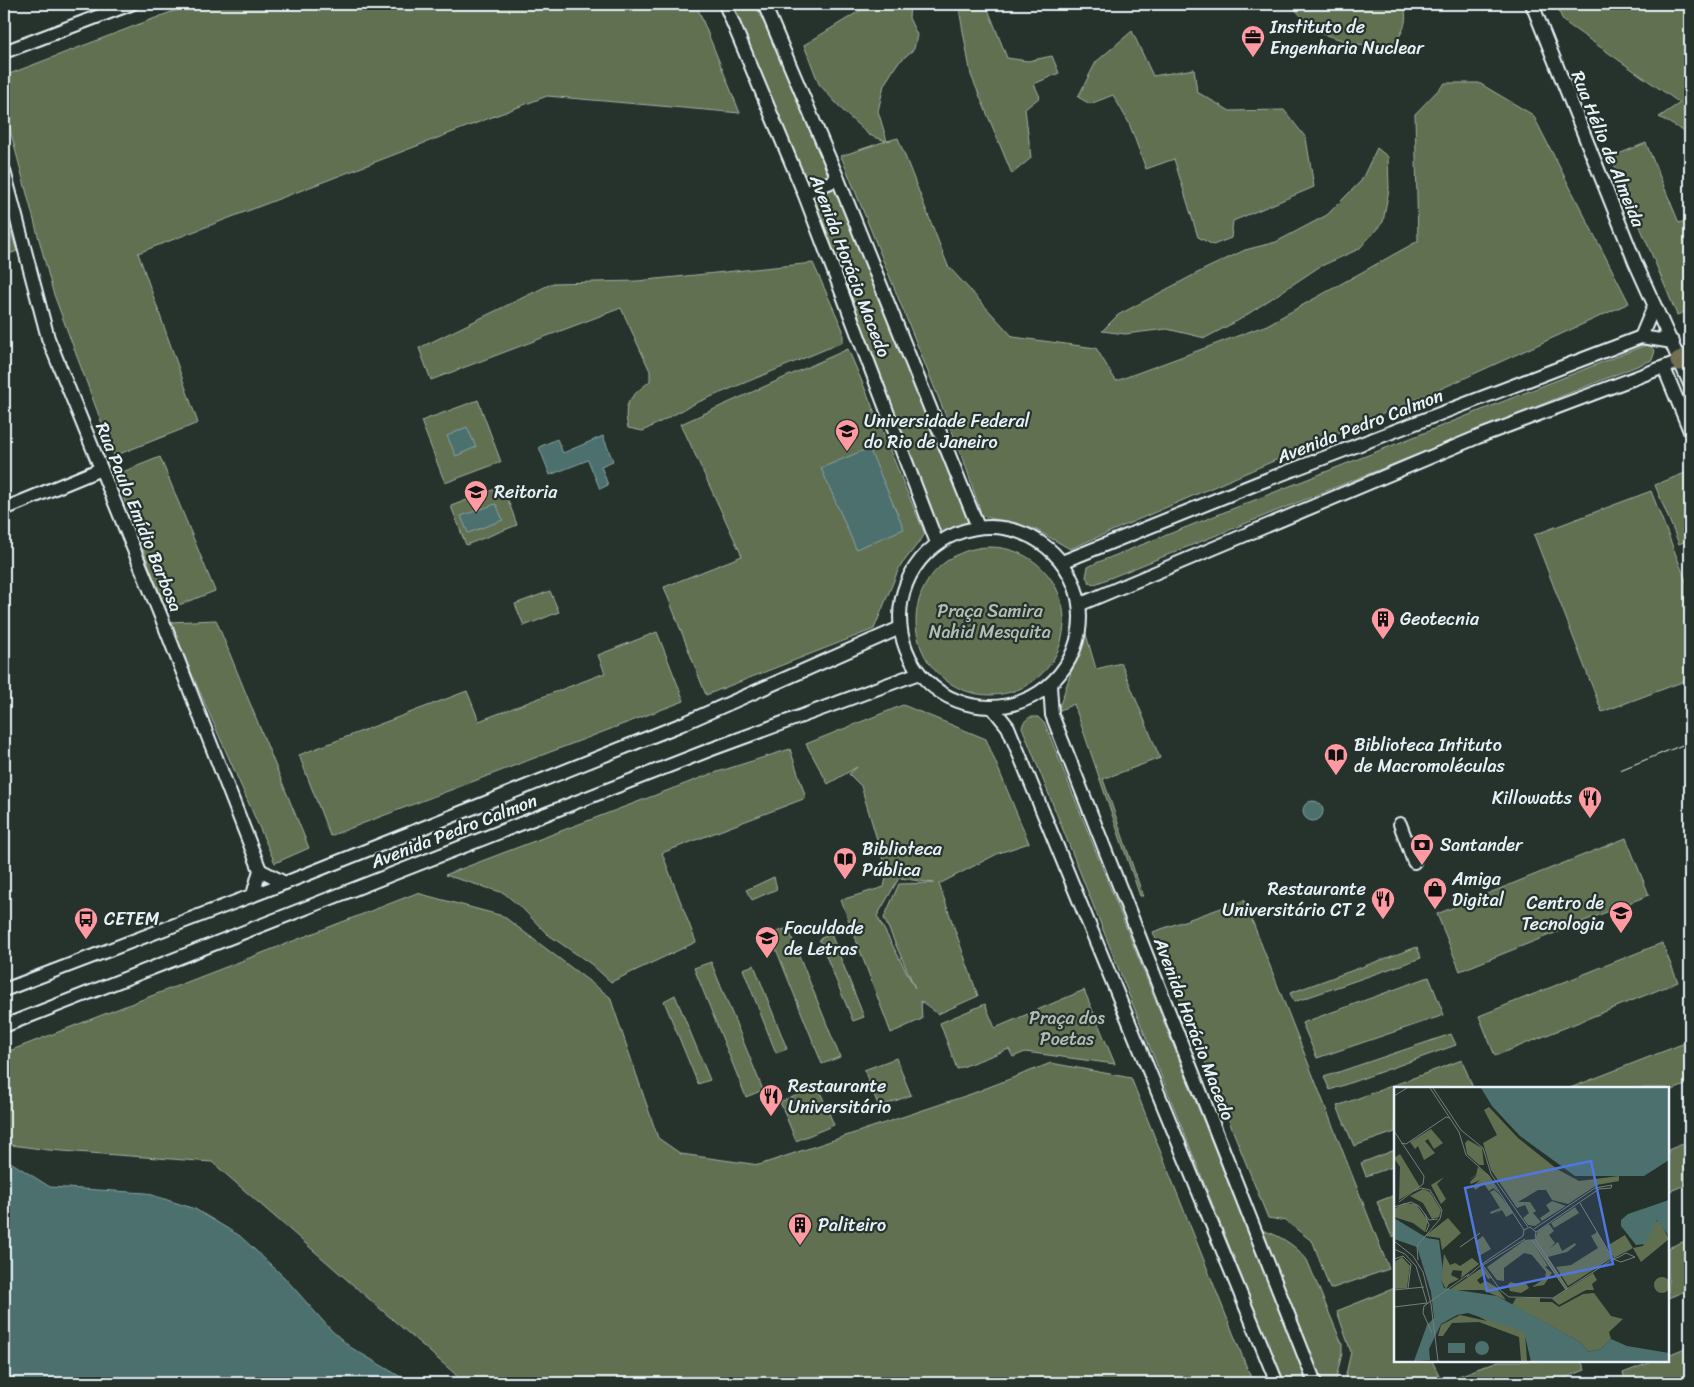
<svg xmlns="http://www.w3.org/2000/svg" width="1694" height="1387" font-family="Sriracha,sans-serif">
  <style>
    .green { fill: #616f51; stroke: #a4b0a4; fill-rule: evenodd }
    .water { fill: #4b706e; stroke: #8aa4a5 }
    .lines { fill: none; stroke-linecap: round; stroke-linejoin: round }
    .minor-casing { stroke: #e8f1f8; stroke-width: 16 }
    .highway-casing { stroke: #e8f1f8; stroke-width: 22 }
    .minor { stroke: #26332d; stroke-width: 12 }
    .highway { stroke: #716f52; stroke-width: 19 }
    .tram { stroke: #e8f1f8; stroke-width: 1 }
    .labels { text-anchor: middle; stroke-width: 4.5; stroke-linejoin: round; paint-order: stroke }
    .poi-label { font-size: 18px; fill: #e8f1f8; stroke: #26332d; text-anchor: start }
    .street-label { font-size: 18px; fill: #e8f1f8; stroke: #26332d }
    .park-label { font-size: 18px; fill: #b2bdb5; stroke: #26332d }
    .inset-road { fill: none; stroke: #747f7e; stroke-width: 1 }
    .view { fill: #5077e0; fill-opacity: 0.15; stroke: #5077e0; stroke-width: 2.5 }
    .inset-edge { fill: none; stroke: #e8f1f8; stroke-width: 2.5 }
  </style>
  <rect width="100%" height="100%" fill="#26332d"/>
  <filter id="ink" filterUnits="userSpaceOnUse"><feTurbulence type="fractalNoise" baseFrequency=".02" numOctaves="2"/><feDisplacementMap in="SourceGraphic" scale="10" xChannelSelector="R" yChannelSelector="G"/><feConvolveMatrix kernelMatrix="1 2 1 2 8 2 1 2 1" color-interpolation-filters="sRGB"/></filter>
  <g filter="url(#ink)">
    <g class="green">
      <polygon points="192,4 696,4 740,113 547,96 138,253 198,423 114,456 53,292 4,107 4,76"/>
      <polygon points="725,4 764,4 978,527 956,533 937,543"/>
      <polygon points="871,4 910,4 909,18 917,35 914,49 897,64 884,85 878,111 887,141 898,138 948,266 1013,337 1096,348 1116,381 1267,325 1418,241 1415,114 1445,83 1479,83 1533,115 1629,303 1454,383 1070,549 1035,529 982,516 964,461 841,156 886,141 869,135 846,114 819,84 804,45"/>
      <polygon points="966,4 986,4 1007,58 1028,61 1052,56 1059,73 1034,84 1040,97 1025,109 1031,158 1012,174 971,75 959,9"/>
      <path d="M1290,4H1404C1408,23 1404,32 1391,47L1355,44L1316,32Z"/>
      <polygon points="1556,4 1690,4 1690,130 1685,132 1659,117 1680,103 1563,21"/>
      <polygon points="1132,31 1153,76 1194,69 1197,92 1230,111 1284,110 1306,138 1314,187 1233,221 1231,238 1213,245 1198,237 1174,159 1146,169 1129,123 1113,95 1090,104 1078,97 1096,62"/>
      <polygon points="1646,143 1679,223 1690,219 1690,310 1677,315 1611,157"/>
      <polygon points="1377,148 1388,157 1389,189 1383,222 1359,249 1319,267 1239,320 1205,338 1167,329 1125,334 1102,331 1118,315 1203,270 1245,250 1276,242 1327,215 1361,181"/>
      <polygon points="4,211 17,251 4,256"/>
      <path d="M813,263L843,330V342L696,403L643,431L628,428C622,401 631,397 650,381V371L621,308L431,380L419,348L553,283L637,281Z"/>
      <polygon points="1648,344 1655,351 1652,360 1095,584 1090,583 1086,577 1088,567 1096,563"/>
      <path d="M848,349C875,410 898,473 925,534L899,568L874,629L706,695L664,587L742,556L681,424Z"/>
      <polygon points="478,400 501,462 445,483 421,421"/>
      <polygon points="160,457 215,591 166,610 115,475"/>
      <polygon points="1690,471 1690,539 1679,544 1655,485"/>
      <polygon points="503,486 517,525 466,545 451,506"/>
      <polygon points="1651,491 1690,591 1690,679 1602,712 1534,535"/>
      <circle cx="990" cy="621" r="74"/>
      <polygon points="550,591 559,612 524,626 515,604"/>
      <polygon points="216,620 309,848 275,863 169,622"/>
      <polygon points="1085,631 1096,669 1121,663 1160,758 1103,779 1143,896 1140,896 1074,704 1058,711"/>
      <polygon points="657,632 684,701 330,836 299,755 467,691 479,721 605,673 598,655"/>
      <path d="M903,705L986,739L1029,843L999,853L939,884L978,996L938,1014L921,1001L922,1019L891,1033L841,900L884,887L887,873L861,786L849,774L857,767L828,784L806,744ZM899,878L934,883L899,884L884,918L915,988L877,916Z"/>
      <polygon points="1030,717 1038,717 1045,724 1308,1383 1284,1383 1022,727 1024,722"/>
      <polygon points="790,749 806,798 662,853 696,942 611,982 591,964 547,934 523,909 504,893 445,875 711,774"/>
      <polygon points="1626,838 1649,895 1460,971 1437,914"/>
      <polygon points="774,877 777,889 752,900 746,890"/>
      <polygon points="417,893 503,916 610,997 658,1138 681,1154 759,1165 971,1094 1051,1063 1131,1078 1253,1383 462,1383 454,1373 212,1162 49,1150 4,1144 4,1053"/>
      <polygon points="1244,900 1389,1269 1330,1289 1313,1242 1286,1221 1268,1218 1153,932"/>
      <polygon points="788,928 840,1057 822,1064 770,934"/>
      <polygon points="831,934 864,1017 853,1021 819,939"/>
      <polygon points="1662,943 1678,982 1495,1056 1479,1016"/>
      <polygon points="1417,947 1421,958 1294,1002 1290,993"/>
      <polygon points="711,962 763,1090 746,1097 694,968"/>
      <polygon points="754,965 787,1049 776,1053 743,969"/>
      <polygon points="1429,977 1444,1015 1317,1058 1302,1023"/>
      <polygon points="1084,990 1115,1064 1025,1052 1013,1057 1009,1049 957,1069 940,1023 985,1004 995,1028"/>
      <polygon points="675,995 710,1080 698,1084 664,1001"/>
      <polygon points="1451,1034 1456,1045 1330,1090 1324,1077"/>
      <polygon points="1690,1041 1690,1083 1668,1092 1668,1088 1570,1088"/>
      <polygon points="896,1058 911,1095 879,1107 864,1070"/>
      <polygon points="1462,1060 1473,1088 1395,1088 1395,1132 1354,1146 1337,1106"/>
      <polygon points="818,1087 834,1125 796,1141 780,1102"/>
      <polygon points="1690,1141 1690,1183 1668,1192 1668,1150"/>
      <polygon points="1395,1150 1395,1166 1366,1176 1361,1163"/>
      <polygon points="1395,1195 1395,1236 1392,1237 1377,1202"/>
      <path d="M1257,1229C1276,1233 1295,1244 1307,1260L1342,1344V1353L1335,1383H1321Z"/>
      <polygon points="1690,1239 1690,1289 1668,1298 1668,1248"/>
      <polygon points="1395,1288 1395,1361 1432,1361 1443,1383 1344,1383 1351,1352 1337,1311"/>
      <polygon points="1690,1346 1690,1383 1627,1383 1623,1373 1654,1361 1668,1361 1668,1355"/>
      <polygon points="1498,1361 1581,1361 1585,1370 1552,1383 1453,1383 1451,1379"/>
    </g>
    <g class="water">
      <polygon points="467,427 476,447 456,456 447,436"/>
      <polygon points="603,436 613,461 601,466 608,485 600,489 588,460 550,475 539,447 557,439 563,453"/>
      <polygon points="869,448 904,529 856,549 821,468"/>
      <polygon points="496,504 503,520 468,533 461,516"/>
      <circle cx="1313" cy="811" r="10"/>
      <polygon points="4,1158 50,1187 146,1193 195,1209 240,1236 284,1277 331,1330 350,1347 411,1383 4,1383"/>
    </g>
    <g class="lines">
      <g class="minor-casing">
        <g id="minor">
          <polyline points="725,4 804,193 937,543"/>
          <polyline points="764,4 838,179 978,527"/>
          <polyline points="1532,4 1635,262 1690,384"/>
          <polyline points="4,52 131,4"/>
          <polyline points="4,171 48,338 162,619 260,870 253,895"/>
          <polyline points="804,193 838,179"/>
          <polyline points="1641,337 1654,306"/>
          <polyline points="1664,368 1690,431"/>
          <polyline points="4,509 101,469"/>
          <circle cx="990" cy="617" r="90"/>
          <polyline points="1062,562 1258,483 1641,337 1673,342"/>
          <polyline points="1081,604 1478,437 1680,361"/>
          <polyline points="1050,686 1052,715 1315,1383"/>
          <polyline points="992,707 1008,727 1277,1383"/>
          <polyline points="1400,824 1414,862"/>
          <polyline points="260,870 285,883"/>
          <polyline points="4,990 285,883 680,725 900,628"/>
          <polyline points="4,1026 712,749 919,673"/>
        </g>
      </g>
      <g class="highway-casing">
        <polyline id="highway" points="1680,361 1690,356"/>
      </g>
      <use href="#minor" class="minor"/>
      <use href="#highway" class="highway"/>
      <polyline class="tram" points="1620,770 1690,742"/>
    </g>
  </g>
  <defs>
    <g id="office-pin" transform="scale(1.25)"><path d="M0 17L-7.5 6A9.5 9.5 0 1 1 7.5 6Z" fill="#ff9aa2" stroke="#26332d"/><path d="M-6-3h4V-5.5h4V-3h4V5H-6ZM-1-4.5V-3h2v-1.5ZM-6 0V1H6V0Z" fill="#111"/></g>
    <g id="university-pin" transform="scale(1.25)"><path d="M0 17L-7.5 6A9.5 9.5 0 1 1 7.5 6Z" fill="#ff9aa2" stroke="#26332d"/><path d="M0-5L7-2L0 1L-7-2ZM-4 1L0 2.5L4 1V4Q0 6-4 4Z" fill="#111"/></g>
    <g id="building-pin" transform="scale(1.25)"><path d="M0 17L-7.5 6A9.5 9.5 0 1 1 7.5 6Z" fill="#ff9aa2" stroke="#26332d"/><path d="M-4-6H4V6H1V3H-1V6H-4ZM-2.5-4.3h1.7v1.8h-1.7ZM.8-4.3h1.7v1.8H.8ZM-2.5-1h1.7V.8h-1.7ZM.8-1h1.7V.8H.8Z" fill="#111"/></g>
    <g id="library-pin" transform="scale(1.25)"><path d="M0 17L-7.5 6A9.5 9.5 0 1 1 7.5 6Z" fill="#ff9aa2" stroke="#26332d"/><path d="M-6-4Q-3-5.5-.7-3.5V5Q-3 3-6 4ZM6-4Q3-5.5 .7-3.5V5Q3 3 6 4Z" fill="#111"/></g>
    <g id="restaurant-pin" transform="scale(1.25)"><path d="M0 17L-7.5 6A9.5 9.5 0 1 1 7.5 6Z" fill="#ff9aa2" stroke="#26332d"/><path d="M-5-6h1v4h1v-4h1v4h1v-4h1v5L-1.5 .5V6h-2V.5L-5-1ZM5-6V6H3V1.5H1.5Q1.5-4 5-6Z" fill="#111"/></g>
    <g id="bank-pin" transform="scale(1.25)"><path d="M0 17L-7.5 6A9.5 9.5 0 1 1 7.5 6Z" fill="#ff9aa2" stroke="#26332d"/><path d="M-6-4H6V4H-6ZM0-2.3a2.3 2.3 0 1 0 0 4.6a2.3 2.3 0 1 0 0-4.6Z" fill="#111"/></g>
    <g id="shop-pin" transform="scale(1.25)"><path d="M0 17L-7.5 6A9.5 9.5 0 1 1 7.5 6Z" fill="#ff9aa2" stroke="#26332d"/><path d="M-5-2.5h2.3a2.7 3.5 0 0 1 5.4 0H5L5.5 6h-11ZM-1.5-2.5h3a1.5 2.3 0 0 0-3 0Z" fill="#111"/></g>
    <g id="bus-pin" transform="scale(1.25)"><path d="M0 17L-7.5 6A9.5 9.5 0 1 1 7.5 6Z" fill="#ff9aa2" stroke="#26332d"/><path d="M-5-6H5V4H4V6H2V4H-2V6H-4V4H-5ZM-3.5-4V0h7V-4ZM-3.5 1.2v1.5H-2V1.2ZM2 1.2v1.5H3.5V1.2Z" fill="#111"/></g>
  </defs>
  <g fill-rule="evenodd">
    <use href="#office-pin" x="1253" y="37"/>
    <use href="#university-pin" x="847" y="431"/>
    <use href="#university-pin" x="476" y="492"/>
    <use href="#building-pin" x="1383" y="619"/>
    <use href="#library-pin" x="1336" y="755"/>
    <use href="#restaurant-pin" x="1590" y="798"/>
    <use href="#bank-pin" x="1422" y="845"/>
    <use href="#library-pin" x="845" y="859"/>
    <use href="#shop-pin" x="1435" y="889"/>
    <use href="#restaurant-pin" x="1383" y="899"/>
    <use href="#university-pin" x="1621" y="913"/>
    <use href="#bus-pin" x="86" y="919"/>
    <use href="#university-pin" x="767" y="938"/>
    <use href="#restaurant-pin" x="771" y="1096"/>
    <use href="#building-pin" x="800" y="1225"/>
  </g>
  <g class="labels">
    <g class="poi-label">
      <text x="1270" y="33">Instituto de<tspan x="1270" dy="21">Engenharia Nuclear</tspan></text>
      <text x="864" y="427">Universidade Federal<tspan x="864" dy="21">do Rio de Janeiro</tspan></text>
      <text x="494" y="498">Reitoria</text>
      <text x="1400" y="625">Geotecnia</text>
      <text x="1354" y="751">Biblioteca Intituto<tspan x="1354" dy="21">de Macromoléculas</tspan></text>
      <text x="1572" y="804" text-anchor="end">Killowatts</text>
      <text x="1440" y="851">Santander</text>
      <text x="862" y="855">Biblioteca<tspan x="862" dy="21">Pública</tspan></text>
      <text x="1452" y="885">Amiga<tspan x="1452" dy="21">Digital</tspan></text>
      <text x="1366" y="895" text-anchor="end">Restaurante<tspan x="1366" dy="21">Universitário CT 2</tspan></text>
      <text x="1604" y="909" text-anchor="end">Centro de<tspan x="1604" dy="21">Tecnologia</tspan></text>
      <text x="104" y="925">CETEM</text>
      <text x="784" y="934">Faculdade<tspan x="784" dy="21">de Letras</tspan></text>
      <text x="788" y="1092">Restaurante<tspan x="788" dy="21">Universitário</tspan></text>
      <text x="818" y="1231">Paliteiro</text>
    </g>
    <g class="street-label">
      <text transform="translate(1608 149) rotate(68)" y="6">Rua Hélio de Almeida</text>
      <text transform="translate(850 266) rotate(69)" y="6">Avenida Horácio Macedo</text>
      <text transform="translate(1360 426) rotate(-21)" y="6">Avenida Pedro Calmon</text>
      <text transform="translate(139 517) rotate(68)" y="6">Rua Paulo Emídio Barbosa</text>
      <text transform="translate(454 831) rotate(-21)" y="6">Avenida Pedro Calmon</text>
      <text transform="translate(1194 1029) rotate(69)" y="6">Avenida Horácio Macedo</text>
    </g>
    <g class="park-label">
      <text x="990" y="617">Praça Samira<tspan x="990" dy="21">Nahid Mesquita</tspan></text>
      <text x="1067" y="1024">Praça dos<tspan x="1067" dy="21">Poetas</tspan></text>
    </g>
  </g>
  <g transform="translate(1394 1087)">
    <rect width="275" height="275" fill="#26332d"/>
    <path d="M95,20L124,51L163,82L185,94L225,89V94L203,98L174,117L158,113L152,103H144L124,115H136L142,124L139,126L147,135L141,139L134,138L129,131L135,126L131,118L123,121L97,83L89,56L103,48L90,23ZM37,42L49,56L40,62L34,52L31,54L41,66L30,73L24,59L21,62L16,55ZM74,53L88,61L90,78H85L73,67L71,56ZM6,67L26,100L5,113L6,80L0,71ZM84,80L94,88L105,106L99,101L95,104L90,97L81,103L80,100L88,95L79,99L86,93L77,97L76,95L83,88L74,93L82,88ZM50,90L43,97L52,112L47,117L37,98ZM29,102L36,105L47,123L45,130L38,132L29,116L16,109ZM100,103L105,107L119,126L112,130L108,123L99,129L107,123L97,127L96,125L106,121L96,105ZM158,114L172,119L148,134L146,131L156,124L152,118ZM10,116L22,117L34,134L31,145L19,136L0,130V122ZM181,120L185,126L160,141L157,136ZM54,131L67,146L48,163L46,151L31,149ZM265,133L275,152L247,175L239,161L249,159L260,136ZM155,137L160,144L155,148L161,156L155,162L164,155L168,164L181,156L182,158L173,165L154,170L174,202L199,186L203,193L198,197L200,203H192L165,218L158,212L172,203L139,156L154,179L151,180L158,186L150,198L138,200L151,191L152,185L138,168L130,166L110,181V194L103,193L93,180L131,153L141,152L144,144ZM203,145L218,171L174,199L162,180L177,178L204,161L197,149ZM231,148L239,161L220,171L213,159ZM89,149L97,162L85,169L83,165L86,163L81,155ZM50,167L56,178L61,176L66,179L78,171L85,177L67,191L68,184L59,183L57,188L65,192L55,197L52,202L47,193ZM8,170L16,179L13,201L0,202V175ZM89,180L97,191L94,192L91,187L83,193L86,197L92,194L102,200L112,213L89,203H55ZM260 198a8 8 0 1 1 16 0a8 8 0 1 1-16 0ZM117,195L126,198L131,195L135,201L127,206L116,204L114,197ZM200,206L217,229L229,232L215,245L217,252L207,262L195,265L186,255L118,218L122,211H146V215H158L165,220L189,207ZM80,227L114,236L141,250L137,274L131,246L133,274H127L125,250L85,235L58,236L49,249H44L47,238L66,228L93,234Z" fill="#616f51"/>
    <path d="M87,1H275V73L250,89H181L126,49L98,19ZM275,113V149L263,133L251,157L242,158L227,139V133L234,127ZM0,131L33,151L45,153L49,185L47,193L50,201L103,209L186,255L195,265L207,262L217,252L233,259L275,266V274H137L130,245L74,226L63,228L47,237L35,262L36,273L20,274L33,238L40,231L37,205L23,160L0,152ZM81 261a7 7 0 1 1 14 0a7 7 0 1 1-14 0ZM54,256H71V266H54Z" fill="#4b706e"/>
    <path class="inset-road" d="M36,1L65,45L72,68L95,89L130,143M39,1L67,43L89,61L97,87L134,140M0,9L13,1M0,44L30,89M7,56L12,57L52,30L56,31M20,104L27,101L36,103L48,123L46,132L23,159L24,173M5,115L29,97L30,89M186,116L219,172M0,120L17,115L25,119L35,133L44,132M31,127L35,138L32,145M140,142L201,101L218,98L217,101L205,102L142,145M129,149L88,177L107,204L115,210L159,211L216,174L219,172L225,170L232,166L241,170L227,175L219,172M129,149L130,143L136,140L142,145L141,151M141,152L174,202M138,153L172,203M0,154L19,169L29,185L37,217L44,274M66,160L86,146M0,162L11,167L22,179L33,216L0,220M0,172L9,169L17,177L14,202M89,178L131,152M73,190L88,177M0,203L30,200M38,246L29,226L30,219L75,187"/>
    <path class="view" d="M197,74L219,177L93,204L71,101Z"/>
    <rect width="275" height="275" class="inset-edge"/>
  </g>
  <rect width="1694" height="1387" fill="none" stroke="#26332d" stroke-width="20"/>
  <rect x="10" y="10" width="1674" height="1367" fill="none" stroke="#e8f1f8" stroke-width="2" filter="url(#ink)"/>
</svg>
